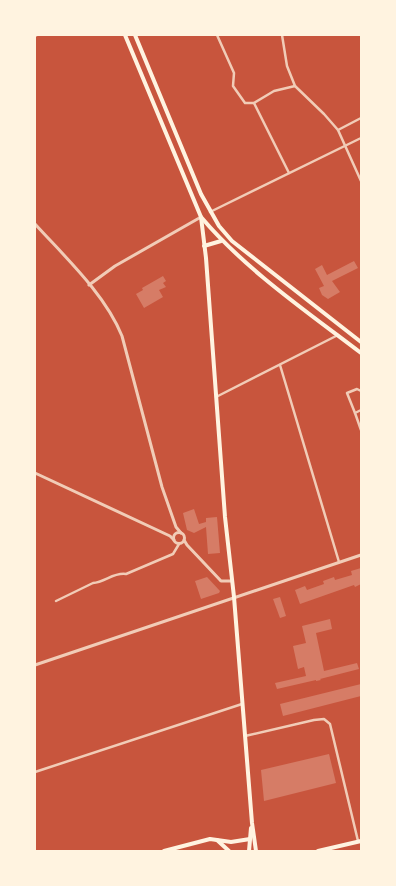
<svg xmlns="http://www.w3.org/2000/svg" width="396" height="886" font-family="Roboto,sans-serif">
  <style>
    .building { fill: #d67c66 }
    .lines { fill: none; stroke-linecap: round; stroke-linejoin: round }
    .minor { stroke: #f1ccb7; stroke-width: 2.5 }
    .tertiary { stroke: #f1ccb7; stroke-width: 3 }
    .secondary { stroke: #fff3e0; stroke-width: 4 }
  </style>
  <rect width="100%" height="100%" fill="#c8553d"/>
  <g class="building">
    <polygon points="354,261 358,268 332,281 340,292 328,299 322,295 319,288 324,286 315,269 322,265 327,275"/>
    <polygon points="163,276 166,281 163,283 166,287 159,290 163,297 144,308 136,294 143,290 142,288"/>
    <polygon points="194,509 199,524 206,522 206,518 217,517 220,553 208,554 206,527 194,533 187,530 183,513"/>
    <polygon points="361,568 361,584 355,587 354,585 300,604 295,590 305,586 307,590 324,584 323,581 334,577 335,580 352,575 351,571"/>
    <polygon points="207,577 220,591 219,593 201,599 195,581"/>
    <polygon points="280,597 286,616 280,618 273,599"/>
    <polygon points="330,619 332,629 316,633 324,671 357,663 359,669 320,679 321,680 316,681 316,680 277,689 275,683 306,676 304,667 298,669 293,646 306,643 302,626"/>
    <polygon points="361,684 361,696 283,716 280,704"/>
    <polygon points="329,754 336,783 264,801 261,770"/>
  </g>
  <g class="lines">
    <g class="minor">
      <polyline points="217,35 234,73 233,86 245,103 254,103 289,173"/>
      <polyline points="282,35 287,66 295,86 324,114 338,130 361,181"/>
      <polyline points="35,36 37,35"/>
      <polyline points="254,103 274,91 295,86"/>
      <polyline points="338,130 361,118"/>
      <polyline points="210,212 361,138"/>
      <polyline points="280,365 339,562"/>
      <polyline points="216,397 338,335"/>
      <polyline points="361,410 355,413 361,430"/>
      <polyline points="355,413 347,393 357,389 361,391"/>
      <path d="M56,601L93,583C105,582 114,572 126,574L173,554L179,544"/>
      <polyline points="245,736 314,720 324,719 330,724 358,841"/>
      <polyline points="35,772 242,704"/>
    </g>
    <g class="tertiary">
      <path d="M35,224C65,257 105,294 122,336L162,487L176,527L181,533"/>
      <polyline points="89,285 115,266 201,217"/>
      <polyline points="35,473 170,536 174,540"/>
      <circle cx="179" cy="538" r="5.5"/>
      <polyline points="184,540 187,545 221,581 231,581"/>
      <polyline points="35,665 361,555"/>
    </g>
    <g class="secondary">
      <polyline points="125,35 201,217 206,258 225,517 234,597 252,823 256,851"/>
      <polyline points="135,35 201,194 219,226 232,241 361,342"/>
      <path d="M201,217C246,270 306,311 361,353"/>
      <polyline points="204,246 221,241"/>
      <polyline points="217,840 229,851"/>
      <polyline points="164,851 210,839 231,842 250,839"/>
      <polyline points="249,851 251,828"/>
      <polyline points="318,851 361,841"/>
    </g>
  </g>
  <rect width="396" height="886" fill="none" stroke="#fff3e0" stroke-width="72"/>
</svg>
